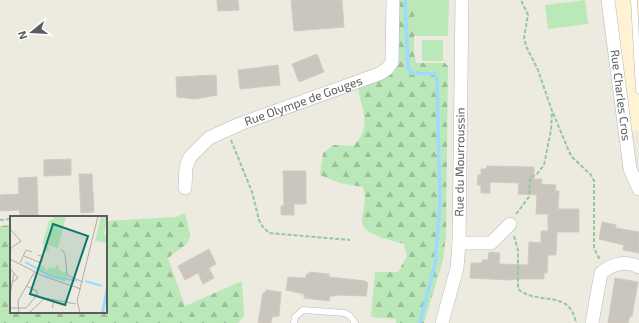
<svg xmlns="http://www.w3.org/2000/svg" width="639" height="323" font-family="'Exo 2',sans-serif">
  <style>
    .commercial { fill: #fff3d3 }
    .green { fill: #bbe8b9 }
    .forest { fill: url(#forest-firs) }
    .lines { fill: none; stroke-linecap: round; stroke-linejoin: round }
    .stream { stroke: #9edaff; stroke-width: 3.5 }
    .building { fill: #cac6bf; stroke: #d2cbbd }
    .service-casing { stroke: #b6b9be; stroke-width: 7 }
    .minor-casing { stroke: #b6b9be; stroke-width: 14 }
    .path { stroke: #92c99e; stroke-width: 2; stroke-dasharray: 4 2; stroke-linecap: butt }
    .service { stroke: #fff; stroke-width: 6 }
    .minor { stroke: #fff; stroke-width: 13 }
    .labels { text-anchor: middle; stroke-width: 4; stroke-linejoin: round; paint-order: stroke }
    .street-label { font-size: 12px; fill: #595d62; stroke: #fff }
    .inset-river { fill: none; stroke: #9edaff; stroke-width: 2 }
    .inset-road { fill: none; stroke: #aeaea9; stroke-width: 1 }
    .view { fill: #0f766e; fill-opacity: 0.15; stroke: #0f766e; stroke-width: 2 }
    .inset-edge { fill: none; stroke: #595d62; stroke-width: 2 }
  </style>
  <defs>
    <pattern id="forest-firs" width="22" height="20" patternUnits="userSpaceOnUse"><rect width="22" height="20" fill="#bbe8b9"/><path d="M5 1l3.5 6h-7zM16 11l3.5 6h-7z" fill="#9bbf9a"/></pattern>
  </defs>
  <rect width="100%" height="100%" fill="#edeadf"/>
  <polygon class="commercial" points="614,0 639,0 639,130 631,131"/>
  <g class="green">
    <polygon points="414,0 449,0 448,36 414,36"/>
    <polygon points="585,0 588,24 548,29 545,5"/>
    <rect x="422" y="40" width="21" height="21"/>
  </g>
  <g class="forest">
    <path d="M397,0H414V52L416,63H445L448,66L446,234L443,260L424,323H396V319L371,317L375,272H398L407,256L404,244C394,241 361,235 362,221C363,207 367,202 363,187L340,183L320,175L323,153L334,145L354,146C374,121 360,112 358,85L384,76Z"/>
    <polygon points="185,213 190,234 188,243 168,258 185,306 242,281 244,316 238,323 0,323 0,226 11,225 11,312 106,312 106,221 175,217"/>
  </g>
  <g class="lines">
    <polyline class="stream" points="405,0 408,67 411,73 435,74 437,79 440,203 435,264 420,323"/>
  </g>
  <g class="building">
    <polygon points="217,0 238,0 239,10 218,11"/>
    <polygon points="291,0 342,0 344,27 294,31"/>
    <polygon points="317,54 324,72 299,82 292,64"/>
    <polygon points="278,65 280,85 240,89 238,70"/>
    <polygon points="216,75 217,95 195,99 177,97 176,77"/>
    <polygon points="71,159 71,175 44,176 44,160"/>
    <polygon points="487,166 534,167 534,179 542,179 541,184 556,185 555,191 559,191 558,209 579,209 579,232 557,232 556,255 548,255 547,273 544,272 544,279 516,279 511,280 470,278 471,263 482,263 482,260 488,260 489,252 500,253 499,264 528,265 529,242 541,243 541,231 548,231 548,214 536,214 537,195 518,194 519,183 490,182 490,193 481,193 481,185 477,185 478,175 481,175 481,169 486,169"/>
    <polygon points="283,171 306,171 306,204 294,204 294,215 281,215 281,206 284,206"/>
    <polygon points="79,174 92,174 94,212 81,213"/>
    <polygon points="37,177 38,215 20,215 19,210 0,211 0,195 19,194 18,178"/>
    <polygon points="602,222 616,225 616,228 639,232 639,253 623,250 624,245 599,239"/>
    <polygon points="209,249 216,264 209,268 214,278 203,284 198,273 185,280 178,266"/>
    <polygon points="309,272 329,274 329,277 365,281 368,283 366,296 336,295 335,296 330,296 329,301 304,298 304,294 286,290 288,277 306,278 306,274 309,275"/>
    <polygon points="615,278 638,282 632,316 630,316 628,323 608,323"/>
    <polygon points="266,290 281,292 279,316 272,317 271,323 258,323 263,293 265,293"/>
  </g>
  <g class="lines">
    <g class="service-casing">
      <g id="service">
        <polyline points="634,0 639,90"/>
        <polyline points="294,323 295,317 303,310 345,313 350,316 355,323"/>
      </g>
    </g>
    <g class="minor-casing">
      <g id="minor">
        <path id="s1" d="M608,0L630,169L639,189"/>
        <path id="s2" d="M185,188L186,167L190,157L209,138L240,124L379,74L387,69L392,62L393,0"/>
        <polyline points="459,243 491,243 510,224"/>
        <path id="s3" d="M442,323L457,268L459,243L462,0"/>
        <path d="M592,323L601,273C612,264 626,260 639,267"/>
      </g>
    </g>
    <g class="path">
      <polyline points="553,113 571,156 591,175 594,181 594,248 600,260"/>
      <polyline points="231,140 252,192 259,220 263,227 269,233 350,240"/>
      <polyline points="516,214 529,197 530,178 537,174 544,165 551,130 552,111 538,70 526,46 524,38 528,15 521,0"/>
      <polyline points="47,217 58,216"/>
      <polyline points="0,220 11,219"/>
      <path d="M514,236L518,250V289C537,306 570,288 576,323"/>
    </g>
    <use href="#service" class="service"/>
    <use href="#minor" class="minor"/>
  </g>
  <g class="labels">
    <g class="street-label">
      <text dy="4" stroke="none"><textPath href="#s1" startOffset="96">Rue Charles Cros</textPath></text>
      <text dy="4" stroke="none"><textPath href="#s2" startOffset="160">Rue Olympe de Gouges</textPath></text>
      <text dy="4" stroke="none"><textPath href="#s3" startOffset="163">Rue du Mourroussin</textPath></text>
    </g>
  </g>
  <g transform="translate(10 216)">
    <rect width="97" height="97" fill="#edeadf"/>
    <path d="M91,0H97L94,19H97V27L85,25Z" fill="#bbe8b9"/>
    <path d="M42,0H56L48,32L38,29L39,36L34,35L33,25L39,5L44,3ZM15,45L29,52L30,49L35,51L36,55L40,51L45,53L47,48L50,55L56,56L57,61L71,67L56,63L55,66L37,60Z" fill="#bbe8b9"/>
    <path d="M97,65L96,86L94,97H91Z" fill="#9edaff"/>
    <path class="inset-river" d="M15,46L40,60L67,65M75,65L92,70"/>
    <path class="inset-road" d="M0,13L11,25L1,32L0,40M51,33L55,38L57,59L73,66M14,40L31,47L33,41L28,39M0,43L33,60L71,73M10,47L16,34L22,36M0,52L4,57L0,79M3,66L8,62L4,57M0,92H16L27,79V75L16,70M42,92L44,86L57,89M9,97L8,85L25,55M19,97L35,82L66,88M20,97H37M70,97L67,85L88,0"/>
    <path class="view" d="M43,8L78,20L55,89L20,78Z"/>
    <rect width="97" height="97" class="inset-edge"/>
  </g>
  <g transform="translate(32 32) rotate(252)" stroke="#ffffff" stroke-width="3" paint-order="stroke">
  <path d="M0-3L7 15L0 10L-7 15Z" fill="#595d62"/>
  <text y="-6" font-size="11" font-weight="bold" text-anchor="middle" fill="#595d62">N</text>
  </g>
</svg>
